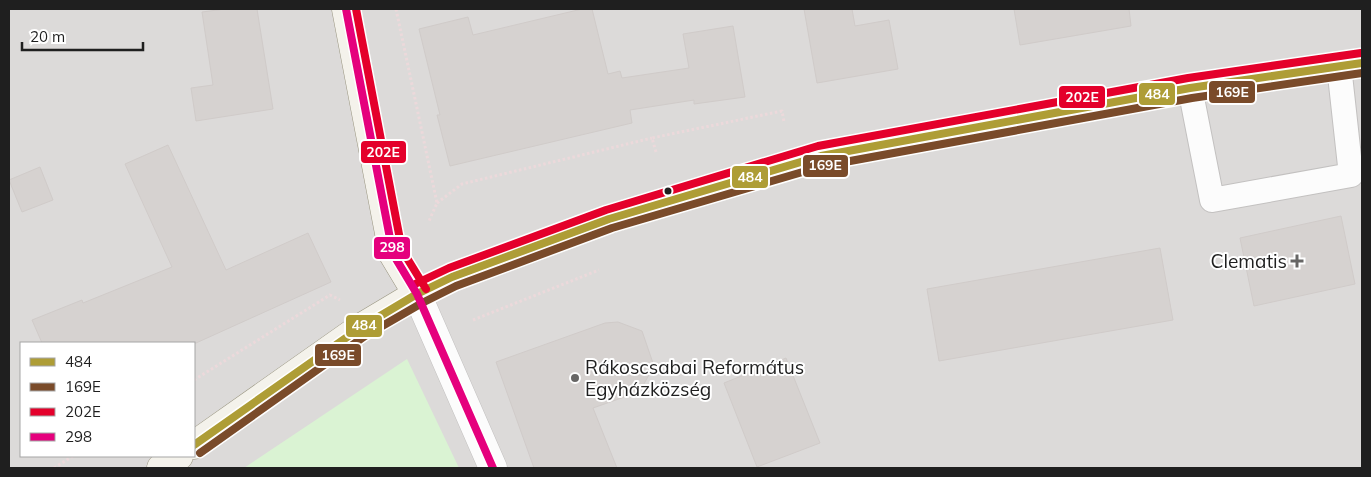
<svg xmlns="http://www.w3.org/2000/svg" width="1371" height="477" font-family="Mulish,sans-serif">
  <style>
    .residential { fill: #dcdad9; fill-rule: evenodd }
    .park { fill: #daf3d3 }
    .building { fill: #d6d2d0; stroke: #d0cbc9 }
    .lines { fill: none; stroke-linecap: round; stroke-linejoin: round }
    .service-casing { stroke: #c3c1c0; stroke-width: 26 }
    .minor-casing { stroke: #c3c1c0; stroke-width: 29 }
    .secondary-casing { stroke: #98947f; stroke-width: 29 }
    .path { stroke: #ecd9db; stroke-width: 3; stroke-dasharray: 2.5 2.5; stroke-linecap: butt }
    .service { stroke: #fcfcfc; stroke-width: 24 }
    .minor { stroke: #fcfcfc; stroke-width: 28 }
    .secondary { stroke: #f4f2eb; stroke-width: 28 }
    .bus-1-casing { stroke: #fff; stroke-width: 11 }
    .bus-2-casing { stroke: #fff; stroke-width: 11 }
    .bus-3-casing { stroke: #fff; stroke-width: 11 }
    .bus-4-casing { stroke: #fff; stroke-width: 11 }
    .bus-1 { stroke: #ae9d36; stroke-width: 8 }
    .bus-2 { stroke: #7a4b2a; stroke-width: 8 }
    .bus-3 { stroke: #e4002b; stroke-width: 8 }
    .bus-4 { stroke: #e5007d; stroke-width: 8 }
    .bus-dot { fill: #1f1f1f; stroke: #fff; stroke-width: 2 }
    .poi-dot { fill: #676665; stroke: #fff; stroke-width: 2 }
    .labels { text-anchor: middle; stroke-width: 4; stroke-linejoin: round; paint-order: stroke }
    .poi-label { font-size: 19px; fill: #1f1f1f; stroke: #fff; text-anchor: end }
    .line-badge { stroke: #fff; stroke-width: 2 }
    .badge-label { font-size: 14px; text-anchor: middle; font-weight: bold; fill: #fff }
  </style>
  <rect width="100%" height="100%" fill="#edeae8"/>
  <path class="residential" d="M9,9H1362V468H9ZM21,343H194V456H21Z"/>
  <polygon class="park" points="407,359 459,468 244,468"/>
  <g class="building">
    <polygon points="225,9 257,9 273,109 196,121 191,88 213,85 202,12"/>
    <polygon points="582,9 592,9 608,74 620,71 622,78 689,68 683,34 733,26 745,97 694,104 694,100 630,110 632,123 450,166 437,115 440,115 419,29 468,17 473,35"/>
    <polygon points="804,9 852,9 855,26 889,20 898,69 817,83"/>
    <polygon points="1014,9 1129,9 1131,26 1020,45"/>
    <polygon points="168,145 226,270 308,233 331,282 196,343 42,343 32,320 82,300 83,303 172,267 125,164"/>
    <polygon points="40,167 53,200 22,212 9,180"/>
    <polygon points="1341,216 1355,284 1254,306 1240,238"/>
    <polygon points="1160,248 1173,320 939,361 927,289"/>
    <polygon points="618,322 642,331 654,366 641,389 630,395 593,408 617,468 534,468 496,362 605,323"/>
    <polygon points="786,358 820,443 757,467 724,383"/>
  </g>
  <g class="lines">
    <g class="service-casing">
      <polyline id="service" points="1190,88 1212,200 1351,175 1339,66"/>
    </g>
    <g class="minor-casing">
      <polyline id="minor" points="417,294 493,468"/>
    </g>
    <g class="secondary-casing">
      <g id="secondary">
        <polyline points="346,9 393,254 417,294"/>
        <polyline points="194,445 360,328 417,294 452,277 609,219 821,156 1190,88 1362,63"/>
        <polyline points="161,468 179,456"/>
      </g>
    </g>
    <g class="path">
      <polyline points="396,9 437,203 429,221"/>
      <polyline points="656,152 652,138 782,111 784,122"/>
      <polyline points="437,203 462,184 652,138"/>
      <polyline points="473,320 599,270"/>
      <polyline points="194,380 330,295 340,300"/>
      <polyline points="54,468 73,456"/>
    </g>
    <use href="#service" class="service"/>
    <use href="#minor" class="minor"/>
    <use href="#secondary" class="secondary"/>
    <g class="bus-1-casing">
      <polyline id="bus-1" points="194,445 360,328 417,294 452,277 609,219 821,156 1190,88 1362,63"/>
    </g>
    <g class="bus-2-casing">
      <polyline id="bus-2" points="200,453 365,336 422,303 456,286 612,228 823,166 1192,98 1362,73"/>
    </g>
    <g class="bus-3-casing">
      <g id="bus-3">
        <polyline points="356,9 402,250 426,289"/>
        <polyline points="413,285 449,268 606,210 818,146 1188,78 1361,53"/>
      </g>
    </g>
    <g class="bus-4-casing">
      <polyline id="bus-4" points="346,9 393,254 417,294 493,468"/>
    </g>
    <use href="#bus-1" class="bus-1"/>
    <use href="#bus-2" class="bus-2"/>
    <use href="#bus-3" class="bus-3"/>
    <use href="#bus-4" class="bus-4"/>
  </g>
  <circle class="bus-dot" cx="668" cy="191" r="4.5"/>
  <g class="poi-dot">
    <path d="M1294.5 253.5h5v5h5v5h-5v5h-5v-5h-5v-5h5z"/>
    <circle cx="575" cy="378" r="5"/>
  </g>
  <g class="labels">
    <g class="poi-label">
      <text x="1287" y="268">Clematis</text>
      <text x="585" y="374" text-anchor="start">Rákoscsabai Református<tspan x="585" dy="22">Egyházközség</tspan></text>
    </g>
  </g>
  <g class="line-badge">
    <rect x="1208" y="80" width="48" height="24" rx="5" fill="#7a4b2a"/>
    <rect x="1138" y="82" width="38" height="24" rx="5" fill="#ae9d36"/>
    <rect x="1058" y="85" width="48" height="24" rx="5" fill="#e4002b"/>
    <rect x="360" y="140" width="47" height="24" rx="5" fill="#e4002b"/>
    <rect x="802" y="154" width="47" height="24" rx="5" fill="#7a4b2a"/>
    <rect x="731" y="165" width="38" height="24" rx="5" fill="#ae9d36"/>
    <rect x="373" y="236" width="38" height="24" rx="5" fill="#e5007d"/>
    <rect x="345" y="314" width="38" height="24" rx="5" fill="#ae9d36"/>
    <rect x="314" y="343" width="48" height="24" rx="5" fill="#7a4b2a"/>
  </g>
  <g class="badge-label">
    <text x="1232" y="97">169E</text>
    <text x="1157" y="99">484</text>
    <text x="1082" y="102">202E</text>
    <text x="383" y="157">202E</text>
    <text x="825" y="170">169E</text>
    <text x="750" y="182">484</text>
    <text x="392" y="252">298</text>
    <text x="364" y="330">484</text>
    <text x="338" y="360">169E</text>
  </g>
  <rect width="1371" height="477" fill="none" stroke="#1f1f1f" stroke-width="20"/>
  <rect x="20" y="342" width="175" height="115" fill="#ffffff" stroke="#a5a5a5"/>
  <rect x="30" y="358" width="25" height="8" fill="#ae9d36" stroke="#a5a5a5"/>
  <text x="65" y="367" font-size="15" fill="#1f1f1f">484</text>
  <rect x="30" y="383" width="25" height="8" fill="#7a4b2a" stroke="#a5a5a5"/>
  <text x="65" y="392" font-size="15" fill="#1f1f1f">169E</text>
  <rect x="30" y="408" width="25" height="8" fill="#e4002b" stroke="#a5a5a5"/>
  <text x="65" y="417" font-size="15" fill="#1f1f1f">202E</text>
  <rect x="30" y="433" width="25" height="8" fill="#e5007d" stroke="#a5a5a5"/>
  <text x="65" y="442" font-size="15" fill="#1f1f1f">298</text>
  <path d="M22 42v8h121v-8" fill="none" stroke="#1f1f1f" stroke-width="2.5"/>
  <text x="30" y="42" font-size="15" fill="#1f1f1f" stroke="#ffffff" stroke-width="4" paint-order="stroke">20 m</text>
</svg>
